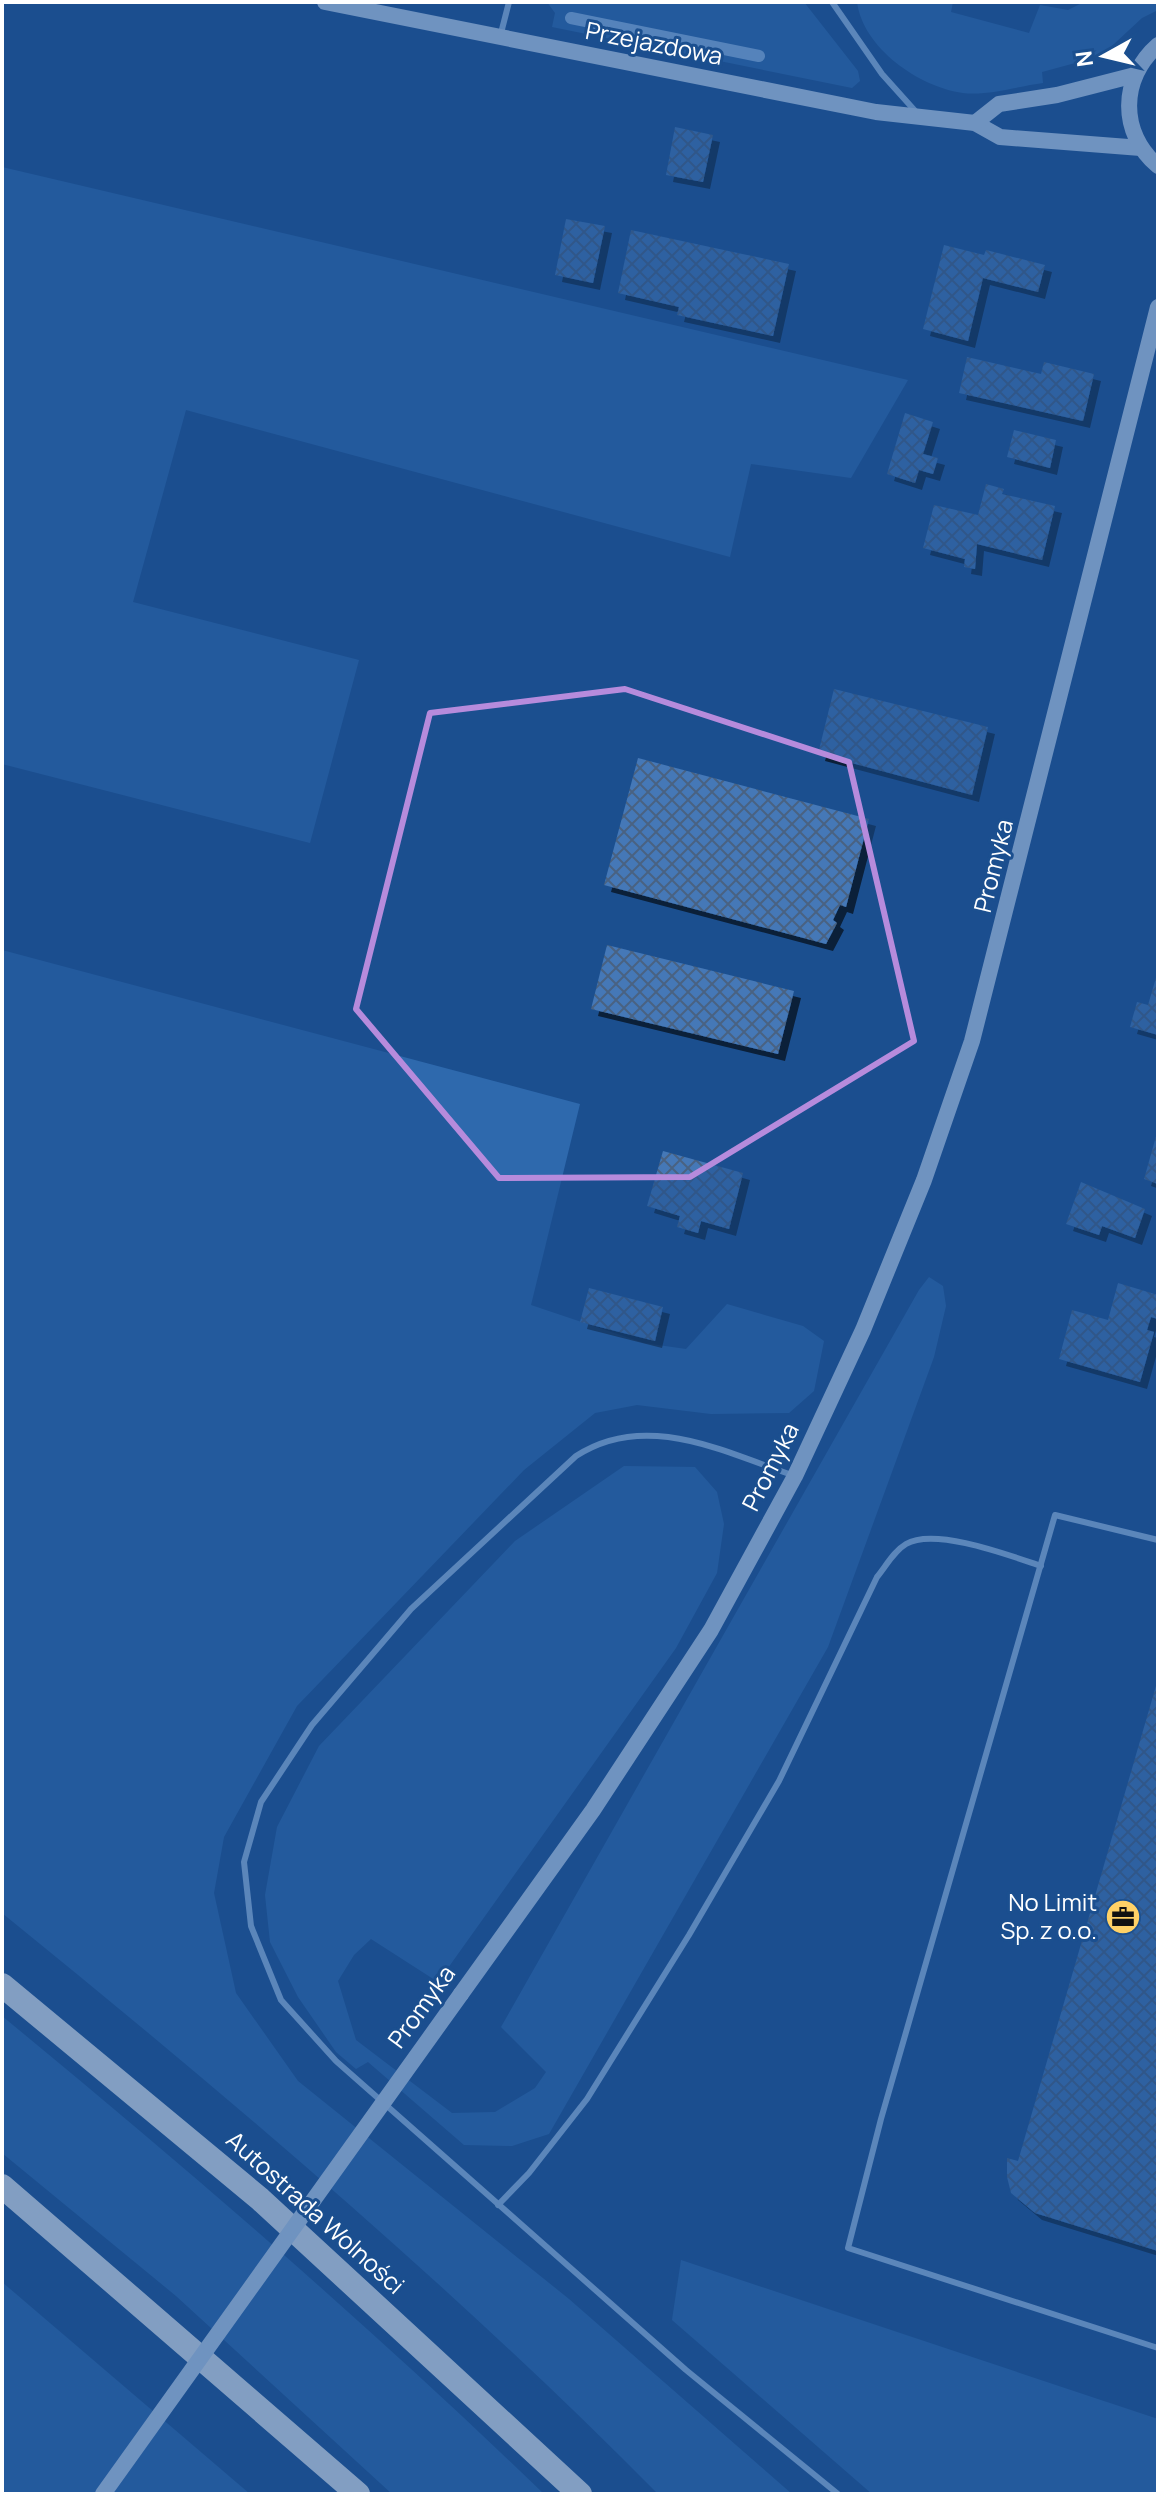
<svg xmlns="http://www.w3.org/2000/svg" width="1160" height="2496" font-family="Manrope,sans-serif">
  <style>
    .green { fill: #2e69ad }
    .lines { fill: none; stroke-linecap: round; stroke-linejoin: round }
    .stream { stroke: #9cc4f0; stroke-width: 12 }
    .building { fill: url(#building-cross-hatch); filter: url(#shadow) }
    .lane { stroke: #a9c9ee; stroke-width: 6 }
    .secondary { stroke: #d6e6fa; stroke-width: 16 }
    .highway { stroke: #fff; stroke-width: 24 }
    .secondary-bridge { stroke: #d6e6fa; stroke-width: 16 }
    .marked { fill: none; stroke: #b68bdc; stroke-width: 6; stroke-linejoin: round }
    .labels { text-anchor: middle; stroke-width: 6; stroke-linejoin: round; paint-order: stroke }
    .street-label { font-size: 24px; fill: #fff; stroke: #1b4f8f }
    .poi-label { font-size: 24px; fill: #fff; stroke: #1b4f8f; text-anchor: end }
  </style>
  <defs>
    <pattern id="building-cross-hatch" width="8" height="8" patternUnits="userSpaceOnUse" patternTransform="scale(2)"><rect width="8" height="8" fill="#4478b7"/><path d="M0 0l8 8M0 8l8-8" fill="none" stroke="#486282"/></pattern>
    <filter id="shadow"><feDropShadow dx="7" dy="7" stdDeviation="0" flood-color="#0009"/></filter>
  </defs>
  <rect width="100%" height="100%" fill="#1b4f8f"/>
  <g class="green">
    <polygon points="547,2 804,2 858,71 860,81 852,88 552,27 555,13"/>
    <path d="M857,2H953L951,12L1029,33L1040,5L1068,10L1084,2H1158V10L1142,18L1101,56L1042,72L1043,83C1019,86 988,96 963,93C919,87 863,48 857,2Z"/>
    <polygon points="2,167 908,380 851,478 751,464 730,557 186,410 133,602 359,660 310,843 2,764"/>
    <path d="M2,950L580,1104L531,1305L644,1343L686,1349L727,1304L803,1326L824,1341L814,1391L789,1413L711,1414L637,1405L595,1413L524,1470L297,1706L224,1837L214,1893L236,1993L298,2081L569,2299L792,2494H658C452,2286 229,2097 2,1913Z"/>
    <polygon points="929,1277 943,1286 946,1306 934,1357 828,1647 549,2134 512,2146 464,2145 368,2062 356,2069 336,2052 298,1997 270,1942 265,1895 277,1827 319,1746 515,1541 624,1466 695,1467 717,1492 724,1524 717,1573 676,1648 438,1982 371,1939 354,1955 338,1981 356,2040 452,2113 495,2112 535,2088 546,2072 501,2027 919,1290"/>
    <path d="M2,2016C188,2169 370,2326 544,2494H392L176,2296L2,2153Z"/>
    <polygon points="681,2260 1158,2419 1158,2494 872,2494 672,2320"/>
    <polygon points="2,2282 250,2494 2,2494"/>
  </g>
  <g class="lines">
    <polyline class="stream" points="571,18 759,56"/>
  </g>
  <g class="building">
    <polygon points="675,127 713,135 703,182 666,175"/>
    <polygon points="566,219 605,226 593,283 555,275"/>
    <polygon points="631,230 789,264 773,336 677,315 679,307 618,293"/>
    <polygon points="944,245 984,255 986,250 1045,265 1038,292 983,278 968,341 923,329"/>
    <polygon points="967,357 1041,374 1044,362 1094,374 1083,421 959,393"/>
    <polygon points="905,413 933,422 923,454 938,458 933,474 919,470 915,483 887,474"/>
    <polygon points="1014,430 1056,440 1050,468 1007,457"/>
    <polygon points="986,484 1004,489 1002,494 1055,506 1042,560 977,544 975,569 964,567 965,559 923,548 934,505 978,515"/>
    <polygon points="834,689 988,727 972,795 818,754"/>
    <polygon points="638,758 869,819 846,907 840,905 833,920 837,923 826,944 604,885"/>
    <polygon points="607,945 794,991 778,1054 591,1009"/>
    <polygon points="1158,971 1158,1035 1130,1027 1137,1002 1148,1005"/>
    <polygon points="1157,1133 1158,1133 1158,1184 1144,1179"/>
    <polygon points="663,1151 743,1173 729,1229 701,1221 698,1233 677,1227 680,1216 647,1206"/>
    <polygon points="1081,1182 1145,1209 1135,1238 1102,1226 1099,1235 1066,1224"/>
    <polygon points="1118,1283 1158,1295 1158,1319 1151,1317 1147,1330 1154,1332 1140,1382 1059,1359 1072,1310 1108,1320"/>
    <polygon points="589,1288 663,1307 655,1341 580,1322"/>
    <polygon points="1158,1679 1158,2251 1035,2213 1011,2193 1007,2177 1007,2158 1018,2161"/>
  </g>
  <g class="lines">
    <g class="lane">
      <polyline points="832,2 882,74 917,113"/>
      <polyline points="500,37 509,2"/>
      <path d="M792,1475C722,1451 645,1411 576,1456L411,1609L312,1725L261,1802L244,1862L251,1926L281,2000L336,2061L686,2370L838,2494"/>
      <polyline points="1158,1540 1055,1515 881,2119 848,2248 1158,2348"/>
      <path d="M498,2205L529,2173L587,2099L689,1935L779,1781L877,1577C886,1566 894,1551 906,1544C935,1527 1011,1556 1041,1566"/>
    </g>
    <g class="secondary">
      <polyline points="325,2 876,112 975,123 1000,137 1141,148"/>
      <path d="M1158,45C1120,78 1119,133 1158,166"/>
      <polyline points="975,123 999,104 1057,95 1135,75"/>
      <polyline points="461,1994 593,1810 711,1630 795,1476 863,1330 924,1180 972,1041 1158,307"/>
    </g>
    <g class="highway">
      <polyline points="2,1985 260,2199 580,2494"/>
      <polyline points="2,2186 358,2494"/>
    </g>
    <polyline class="secondary-bridge" points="103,2494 461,1994"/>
  </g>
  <path d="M0 0H1160V2496H0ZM625,689L849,762L914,1041L690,1177L499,1178L356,1009L430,713Z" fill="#1b4f8f" fill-opacity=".55" fill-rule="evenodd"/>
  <path class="marked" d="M625,689L849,762L914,1041L690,1177L499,1178L356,1009L430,713Z"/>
  <defs>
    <g id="office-disc" transform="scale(1.8)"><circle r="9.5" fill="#ffd166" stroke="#1b4f8f"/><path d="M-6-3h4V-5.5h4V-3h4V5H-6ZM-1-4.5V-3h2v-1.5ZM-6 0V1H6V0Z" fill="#111"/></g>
  </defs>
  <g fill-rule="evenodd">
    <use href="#office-disc" x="1123" y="1917"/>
  </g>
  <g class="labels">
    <g class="street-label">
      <text transform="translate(654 44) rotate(11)" y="8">Przejazdowa</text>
      <text transform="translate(994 866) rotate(-76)" y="8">Promyka</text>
      <text transform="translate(771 1467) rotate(-63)" y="8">Promyka</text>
      <text transform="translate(422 2007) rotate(-54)" y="8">Promyka</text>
      <text transform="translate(315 2213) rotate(42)" y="8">Autostrada Wolności</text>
    </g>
    <g class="poi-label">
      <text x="1097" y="1911">No Limit<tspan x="1097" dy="28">Sp. z o.o.</tspan></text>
    </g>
  </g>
  <rect width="1160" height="2496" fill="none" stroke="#ffffff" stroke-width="8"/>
  <g transform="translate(1104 56) rotate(262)" stroke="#1b4f8f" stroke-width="6" paint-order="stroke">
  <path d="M0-6L14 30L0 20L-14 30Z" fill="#ffffff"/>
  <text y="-12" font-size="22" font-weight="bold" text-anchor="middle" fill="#ffffff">N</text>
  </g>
</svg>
